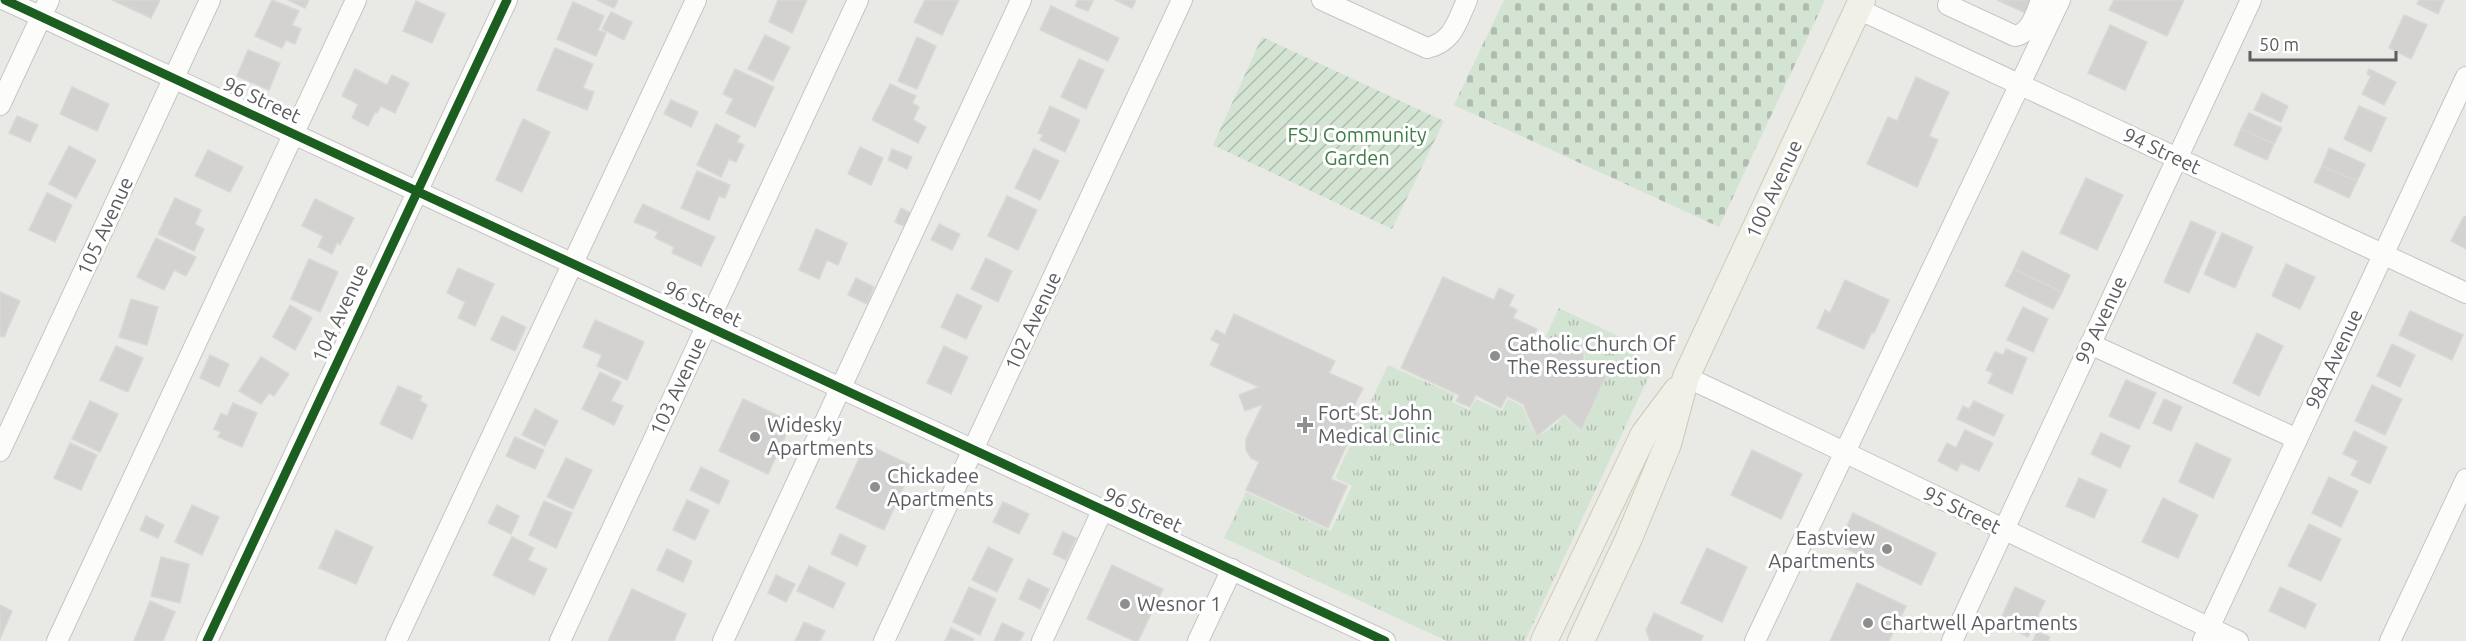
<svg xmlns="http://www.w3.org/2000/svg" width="2466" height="641" font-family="Ubuntu,sans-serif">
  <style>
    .grass { fill: url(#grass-tufts) }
    .cemetery { fill: url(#cemetery-stones) }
    .garden { fill: url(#garden-furrows) }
    .building { fill: #d3d2d0; stroke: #d8d8d4; stroke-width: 1.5 }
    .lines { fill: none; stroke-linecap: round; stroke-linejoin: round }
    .minor-casing { stroke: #c5c5c5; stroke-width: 22 }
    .major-casing { stroke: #cecab6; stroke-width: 28 }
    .minor { stroke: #fcfcfb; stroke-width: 20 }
    .major { stroke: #f1f0e8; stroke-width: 26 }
    .cycleway-casing { stroke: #fff; stroke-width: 13 }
    .cycleway { stroke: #1b5e20; stroke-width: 9 }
    .poi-dot { fill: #8d8e8f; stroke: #fff; stroke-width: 2 }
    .labels { text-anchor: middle; stroke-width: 6; stroke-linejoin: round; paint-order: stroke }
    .street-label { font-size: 20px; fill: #5b5d61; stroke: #fff }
    .park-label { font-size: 20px; fill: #3f7c47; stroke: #fff }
    .poi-label { font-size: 20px; fill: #5b5d61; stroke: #fff; text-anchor: start }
  </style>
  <defs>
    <pattern id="grass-tufts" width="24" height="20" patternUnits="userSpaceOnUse" patternTransform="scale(1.5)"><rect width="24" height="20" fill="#d4e4d3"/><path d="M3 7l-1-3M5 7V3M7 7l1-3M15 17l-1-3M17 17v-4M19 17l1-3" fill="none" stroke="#afbcaf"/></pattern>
    <pattern id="cemetery-stones" width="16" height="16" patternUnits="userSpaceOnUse" patternTransform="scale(1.5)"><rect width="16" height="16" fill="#d4e4d3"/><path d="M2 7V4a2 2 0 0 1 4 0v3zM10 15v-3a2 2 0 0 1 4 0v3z" fill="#afbcaf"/></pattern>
    <pattern id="garden-furrows" width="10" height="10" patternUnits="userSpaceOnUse" patternTransform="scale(1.5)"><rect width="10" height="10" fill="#d4e4d3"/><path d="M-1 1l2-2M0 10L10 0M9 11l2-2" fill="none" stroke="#afbcaf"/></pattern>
  </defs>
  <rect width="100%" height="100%" fill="#e9e9e5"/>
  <polygon class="grass" points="1559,308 1622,338 1649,376 1525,641 1447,641 1224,538 1246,492 1331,531 1352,486 1335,478 1388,365 1455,395 1452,402 1470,410 1476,399 1502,411 1508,399 1522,406 1536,437 1550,429 1564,416 1581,432 1607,376 1586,372 1583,338 1548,346 1545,338"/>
  <polygon class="cemetery" points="1504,0 1825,0 1719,227 1454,105"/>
  <polygon class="garden" points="1262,37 1444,121 1392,229 1213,145"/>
  <g class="building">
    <polygon points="112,0 160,0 151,18"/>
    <polygon points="272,0 299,11 292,25 301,29 295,44 286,40 282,48 255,36"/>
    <polygon points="288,0 309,0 305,8"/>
    <polygon points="597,0 618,0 614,8"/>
    <polygon points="778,0 807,0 792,33 769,22"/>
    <polygon points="925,0 959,0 942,35 914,22"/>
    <polygon points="1078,0 1093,1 1088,11 1075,6"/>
    <polygon points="1115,0 1136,0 1132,8"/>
    <polygon points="1997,0 2034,0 2028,14"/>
    <polygon points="2114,0 2184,0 2167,36 2109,10"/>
    <polygon points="2419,0 2444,0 2438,14 2417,4"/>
    <polygon points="416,1 445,14 432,43 403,31"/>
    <polygon points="573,2 604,16 598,30 606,33 596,56 557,39"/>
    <polygon points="1051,6 1119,38 1108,61 1040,30"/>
    <polygon points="611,12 632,22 624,40 602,29"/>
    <polygon points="2404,15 2427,25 2411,59 2389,48"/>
    <polygon points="2110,25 2147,42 2125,90 2088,73"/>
    <polygon points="765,35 790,47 773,81 748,69"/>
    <polygon points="917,37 936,46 917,89 898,81"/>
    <polygon points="555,48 593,64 583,88 594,92 587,110 537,90"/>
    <polygon points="248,50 280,63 269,90 237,76"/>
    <polygon points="1079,59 1104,70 1086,109 1061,97"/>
    <polygon points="355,69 387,85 392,75 409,83 395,113 381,106 377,113 375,112 368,126 352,118 358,104 342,96"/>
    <polygon points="735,69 774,87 755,127 726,113 733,99 723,94"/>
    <polygon points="2369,69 2396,82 2384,105 2362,94 2371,76 2367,74"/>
    <polygon points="1916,77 1949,92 1929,136 1938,140 1917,187 1867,164 1888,117 1897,121"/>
    <polygon points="890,84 916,96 912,103 919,107 913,120 926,127 918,143 872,120"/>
    <polygon points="72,87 109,104 97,131 60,114"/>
    <polygon points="2262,93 2288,106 2281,122 2254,110"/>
    <polygon points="671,100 698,112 691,127 664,114"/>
    <polygon points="1050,106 1080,120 1065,152 1040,140 1043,135 1038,133"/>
    <polygon points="2359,106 2386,118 2371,152 2344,139"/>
    <polygon points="2249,113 2282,128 2274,144 2241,129"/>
    <polygon points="17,116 38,125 30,142 9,133"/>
    <polygon points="523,119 550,132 522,192 496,180"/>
    <polygon points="716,124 740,136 737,142 744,145 736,162 729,159 721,177 697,165"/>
    <polygon points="2241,129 2274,144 2267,160 2234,145"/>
    <polygon points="69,146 96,160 76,198 49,184"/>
    <polygon points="860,147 883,158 871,185 848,174"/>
    <polygon points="2329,148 2365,164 2357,181 2322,166"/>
    <polygon points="892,149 912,157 907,169 888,160"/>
    <polygon points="1034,149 1059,161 1040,200 1015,188"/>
    <polygon points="208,150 243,167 230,192 195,176"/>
    <polygon points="2322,166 2357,181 2349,198 2314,182"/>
    <polygon points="697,171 730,185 725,198 719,196 709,220 681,208"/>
    <polygon points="2086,178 2123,195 2097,250 2060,233"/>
    <polygon points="47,193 72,205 55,242 29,230"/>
    <polygon points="1007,196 1037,210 1018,250 988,236"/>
    <polygon points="175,198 201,210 195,224 204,229 194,251 158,234"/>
    <polygon points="315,199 354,218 340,245 337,243 332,254 318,247 323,236 302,226"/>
    <polygon points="643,204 715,237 701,266 672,253 674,247 655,238 658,232 634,222"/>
    <polygon points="901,208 915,215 908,228 895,222"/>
    <polygon points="2464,216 2466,217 2466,249 2451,241"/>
    <polygon points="2191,221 2216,232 2189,293 2164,282"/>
    <polygon points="939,224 960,234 952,250 931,240"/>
    <polygon points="816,229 847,243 838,265 827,260 819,279 799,270"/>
    <polygon points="2222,233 2253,247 2235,288 2204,274"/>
    <polygon points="156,238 196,257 186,276 174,270 164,290 137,277"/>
    <polygon points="2022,251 2070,275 2062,292 2014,269"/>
    <polygon points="986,258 1012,271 998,302 971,289"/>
    <polygon points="309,259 338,272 320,312 291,299"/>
    <polygon points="2286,264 2315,277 2300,309 2272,296"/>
    <polygon points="458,268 494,284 475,326 458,318 465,302 447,293"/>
    <polygon points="2014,269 2062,292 2053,309 2005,286"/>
    <polygon points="1443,277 1494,300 1499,288 1514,295 1509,306 1517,310 1513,318 1537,329 1532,340 1548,347 1582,339 1584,373 1606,376 1581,430 1564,414 1537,436 1523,404 1507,396 1501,408 1476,395 1470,407 1456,401 1459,395 1401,368"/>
    <polygon points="856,278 874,287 867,304 848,295"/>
    <polygon points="1845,280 1889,300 1874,333 1872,332 1864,349 1817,328 1825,310 1830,313"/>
    <polygon points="0,292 20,301 4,337 0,336"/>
    <polygon points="957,294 982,306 966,339 941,327"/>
    <polygon points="131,299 158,307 147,345 119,337"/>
    <polygon points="290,305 312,318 295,350 273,337"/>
    <polygon points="2023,307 2048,319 2033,352 2007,340"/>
    <polygon points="2410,311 2463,335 2452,360 2399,335"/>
    <polygon points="1234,314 1335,361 1329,373 1363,388 1354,406 1363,410 1331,479 1347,486 1328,528 1246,490 1259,462 1251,458 1246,450 1246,439 1263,404 1245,411 1239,395 1259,387 1210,365 1220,344 1211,340 1216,330 1225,335"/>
    <polygon points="502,316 526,327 515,351 491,340"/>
    <polygon points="595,320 644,342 627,380 597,366 602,355 583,347"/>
    <polygon points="2257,333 2283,346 2259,396 2233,383"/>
    <polygon points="2392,344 2415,355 2400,387 2377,376"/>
    <polygon points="116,346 143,358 128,392 100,380"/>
    <polygon points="944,346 968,357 951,394 927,383"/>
    <polygon points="2006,349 2027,358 2012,394 1988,383 1993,373 1986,370 1995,352 2003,355"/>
    <polygon points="210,355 229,364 219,387 200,378"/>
    <polygon points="261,357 289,374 274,396 269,393 261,404 239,391"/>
    <polygon points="600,372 621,382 611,401 623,406 614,425 582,409"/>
    <polygon points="2126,380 2156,393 2139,429 2109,416"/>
    <polygon points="2372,385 2402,399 2385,435 2355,421"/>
    <polygon points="398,386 422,396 420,401 427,405 412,439 380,424"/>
    <polygon points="743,399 792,422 768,474 719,451"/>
    <polygon points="2164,399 2182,407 2171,431 2153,423"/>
    <polygon points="90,401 118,414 100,452 72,439"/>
    <polygon points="1974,401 2004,415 1994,436 1957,419 1963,406 1969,409"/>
    <polygon points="233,403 257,413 242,447 218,437 221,432 214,429 221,413 227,416"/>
    <polygon points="535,409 558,421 545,446 522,435"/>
    <polygon points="1965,430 1993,443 1979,471 1961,463 1957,471 1938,461 1947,443 1956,448"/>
    <polygon points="2354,431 2387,447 2370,484 2351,475 2358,461 2343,454"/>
    <polygon points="2101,433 2130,446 2120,468 2091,454"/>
    <polygon points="515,437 544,450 535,469 506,456"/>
    <polygon points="70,443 97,455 81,490 54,478"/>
    <polygon points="2196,443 2231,459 2213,498 2179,482"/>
    <polygon points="866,444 913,466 884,530 836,508"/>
    <polygon points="1752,450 1802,474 1781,519 1731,495"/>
    <polygon points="566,458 592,470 573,509 547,497"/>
    <polygon points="701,467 729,481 719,504 690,490"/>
    <polygon points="2329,477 2358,491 2341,527 2312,513"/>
    <polygon points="2079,478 2107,490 2094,518 2066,506"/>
    <polygon points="2163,498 2198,515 2178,558 2142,542"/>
    <polygon points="687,500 709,510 695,540 673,530"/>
    <polygon points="544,501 572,513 556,548 529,535"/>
    <polygon points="1003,502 1029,514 1019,534 993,522"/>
    <polygon points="192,505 219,517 202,555 175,542"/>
    <polygon points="497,505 519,516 511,534 488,523"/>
    <polygon points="1853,513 1936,553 1921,585 1838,545"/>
    <polygon points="146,516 164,525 158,538 140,530"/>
    <polygon points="2309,524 2341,539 2321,581 2288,566"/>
    <polygon points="336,530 373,547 356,584 319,568"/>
    <polygon points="1063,532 1076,538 1066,560 1053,554"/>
    <polygon points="840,534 866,546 857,566 831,554"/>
    <polygon points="512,537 534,548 528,560 547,569 534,595 493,575"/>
    <polygon points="988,547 1013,559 997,592 972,580"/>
    <polygon points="1707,548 1747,567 1722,622 1681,603"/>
    <polygon points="667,549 692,561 683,582 657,570"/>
    <polygon points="161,557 189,564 180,603 151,596"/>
    <polygon points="1112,565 1163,589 1138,641 1134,641 1087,619"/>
    <polygon points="809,566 845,583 833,608 797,591"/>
    <polygon points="776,575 795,584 786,602 768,593"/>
    <polygon points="1028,579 1049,589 1040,609 1019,599"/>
    <polygon points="1857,583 1906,606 1889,641 1830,641"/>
    <polygon points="969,587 996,599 980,635 953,622"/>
    <polygon points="2015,587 2045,601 2028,637 1999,623"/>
    <polygon points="2280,587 2316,604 2305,628 2269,611"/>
    <polygon points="632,589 686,614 674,641 608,641"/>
    <polygon points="150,601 175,612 163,641 134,641"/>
    <polygon points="0,605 12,611 0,639"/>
    <polygon points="1654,613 1703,636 1701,641 1650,641 1646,630"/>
    <polygon points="804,622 825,631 820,641 795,641"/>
    <polygon points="1002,623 1024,633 1020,641 994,641"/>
    <polygon points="951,628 974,639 973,641 945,641"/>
    <polygon points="2037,632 2050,637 2048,641 2033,641"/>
  </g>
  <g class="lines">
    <g class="minor-casing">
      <g id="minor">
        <polyline points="5,0 1385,641"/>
        <path d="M1322,0L1427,48C1453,42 1457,22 1467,0"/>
        <path d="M1948,5L2015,36C2031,33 2036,13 2041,0"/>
        <polyline points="1858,9 2466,293"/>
        <polyline points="0,105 49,0"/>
        <polyline points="2090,344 2297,439"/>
        <path d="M1686,377C1871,463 2053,555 2238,641"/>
        <polyline points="0,451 210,0"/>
        <polyline points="57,641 356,0"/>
        <polyline points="207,641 507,0"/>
        <polyline points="396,641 696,0"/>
        <polyline points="560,641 858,0"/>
        <polyline points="723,641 1021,0"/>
        <polyline points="884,641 1182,0"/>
        <polyline points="1042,641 1102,511"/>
        <polyline points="1198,641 1232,569"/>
        <polyline points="1755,641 2060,0"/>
        <polyline points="1952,641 2251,0"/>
        <polyline points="2203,641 2466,77"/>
        <polyline points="2390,641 2466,479"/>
      </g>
    </g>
    <g class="major-casing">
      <g id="major">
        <polyline points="1544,641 1644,434 1677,390"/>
        <polyline points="1581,641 1629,538 1668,444 1686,377 1862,0"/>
      </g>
    </g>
    <use href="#minor" class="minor"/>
    <use href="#major" class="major"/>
    <g class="cycleway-casing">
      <g id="cycleway">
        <polyline points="5,0 1385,641"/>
        <polyline points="207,641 507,0"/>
      </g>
    </g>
    <use href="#cycleway" class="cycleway"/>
  </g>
  <g class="poi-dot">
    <circle cx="1495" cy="356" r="6"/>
    <path d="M1302 416h6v6h6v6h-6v6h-6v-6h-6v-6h6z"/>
    <circle cx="755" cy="437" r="6"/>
    <circle cx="875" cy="487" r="6"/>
    <circle cx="1887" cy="549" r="6"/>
    <circle cx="1125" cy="604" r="6"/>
    <circle cx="1868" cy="623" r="6"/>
  </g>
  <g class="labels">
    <g class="street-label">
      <text transform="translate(262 100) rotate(25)" y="7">96 Street</text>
      <text transform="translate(2162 151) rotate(25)" y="7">94 Street</text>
      <text transform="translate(1774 189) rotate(-65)" y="7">100 Avenue</text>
      <text transform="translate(105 226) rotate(-65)" y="7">105 Avenue</text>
      <text transform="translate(703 304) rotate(25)" y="7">96 Street</text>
      <text transform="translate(340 313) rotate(-65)" y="7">104 Avenue</text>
      <text transform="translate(2101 320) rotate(-65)" y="7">99 Avenue</text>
      <text transform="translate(1033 321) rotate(-65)" y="7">102 Avenue</text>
      <text transform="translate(2334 359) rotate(-65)" y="7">98A Avenue</text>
      <text transform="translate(678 386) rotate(-65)" y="7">103 Avenue</text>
      <text transform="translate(1143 510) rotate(24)" y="7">96 Street</text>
      <text transform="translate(1962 510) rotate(26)" y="7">95 Street</text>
    </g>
    <g class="park-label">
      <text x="1357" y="142">FSJ Community<tspan x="1357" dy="23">Garden</tspan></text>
    </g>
    <g class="poi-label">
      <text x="1507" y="351">Catholic Church Of<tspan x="1507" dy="23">The Ressurection</tspan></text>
      <text x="1318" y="420">Fort St. John<tspan x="1318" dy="23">Medical Clinic</tspan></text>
      <text x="767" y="432">Widesky<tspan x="767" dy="23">Apartments</tspan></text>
      <text x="887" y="483">Chickadee<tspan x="887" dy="23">Apartments</tspan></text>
      <text x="1875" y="545" text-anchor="end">Eastview<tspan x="1875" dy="23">Apartments</tspan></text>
      <text x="1137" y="611">Wesnor 1</text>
      <text x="1880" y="630">Chartwell Apartments</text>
    </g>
  </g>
  <path d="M2250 51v9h146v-9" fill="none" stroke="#5b5d61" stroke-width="3"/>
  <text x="2259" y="51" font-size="18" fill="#5b5d61" stroke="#ffffff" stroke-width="4.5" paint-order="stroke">50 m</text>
</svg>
